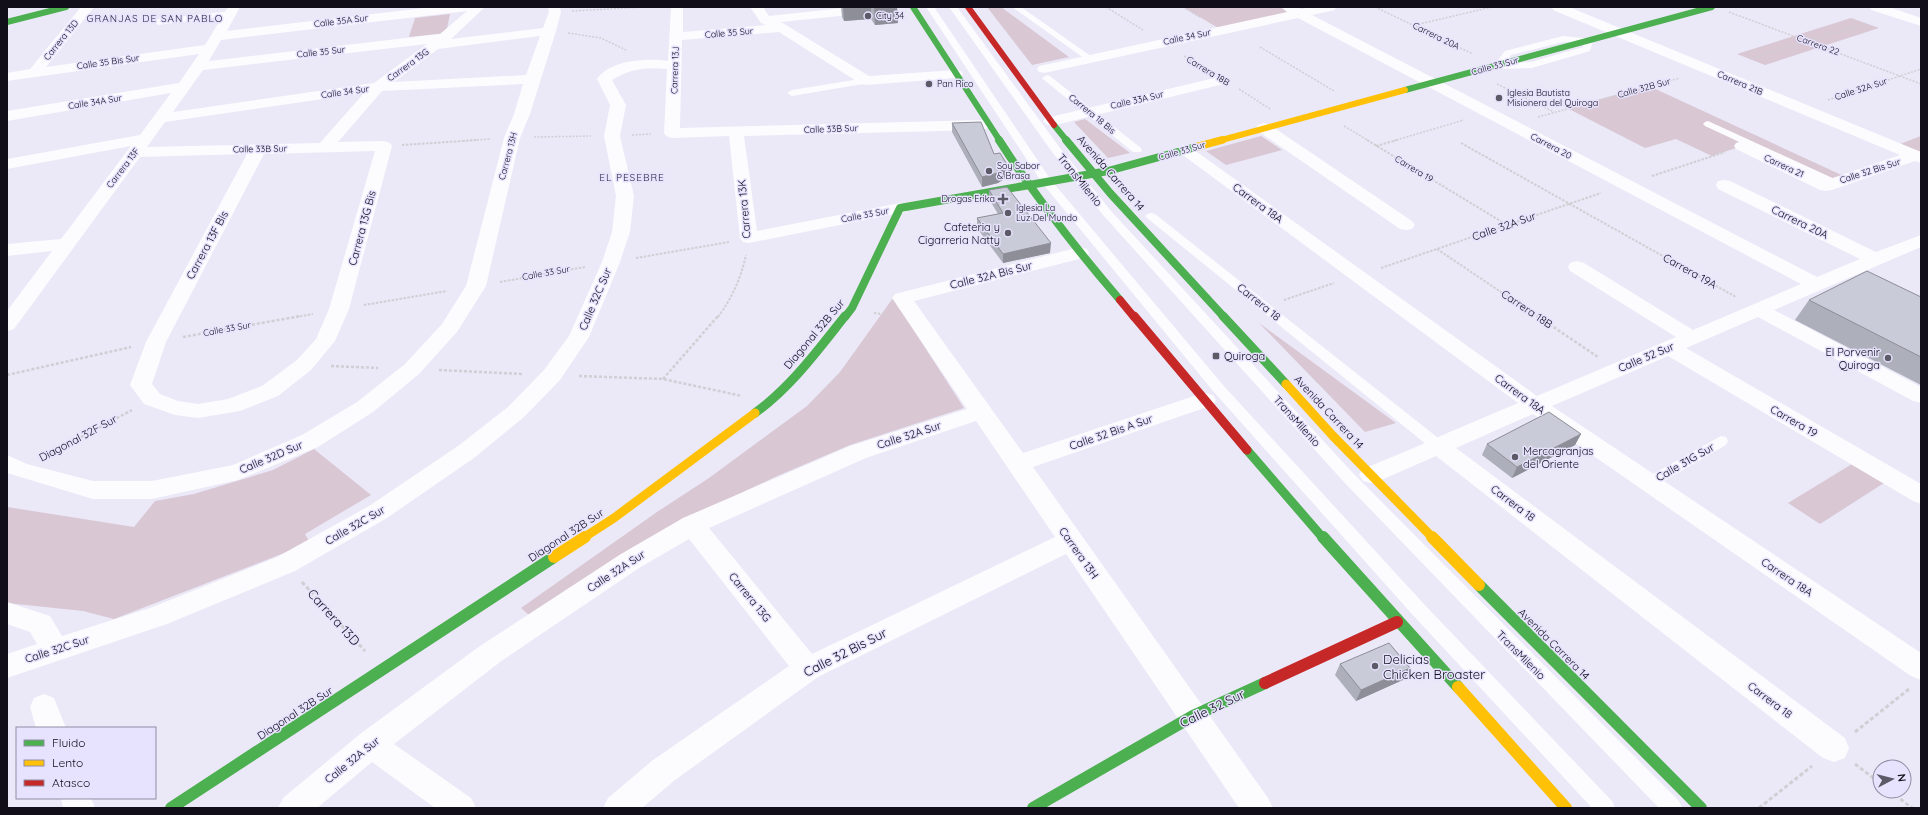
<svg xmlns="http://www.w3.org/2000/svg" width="1928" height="815" font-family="Quicksand,sans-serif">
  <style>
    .green { fill: #d9c7d3 }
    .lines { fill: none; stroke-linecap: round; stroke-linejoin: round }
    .path-far3 { stroke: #d0cfd3; stroke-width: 1.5; stroke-dasharray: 2 1.5; stroke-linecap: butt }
    .path-far2 { stroke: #d0cfd3; stroke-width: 2; stroke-dasharray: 2.5 1.5; stroke-linecap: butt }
    .path-far1 { stroke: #d0cfd3; stroke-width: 2.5; stroke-dasharray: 3 2; stroke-linecap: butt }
    .path { stroke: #d0cfd3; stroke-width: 3; stroke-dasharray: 4 2.5; stroke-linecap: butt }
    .lane { fill: #fcfcfe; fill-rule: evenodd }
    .street { fill: #fcfcfe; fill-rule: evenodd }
    .fast-far3 { stroke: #4caf50; stroke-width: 6 }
    .fast-far2 { stroke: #4caf50; stroke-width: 8 }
    .fast-far1 { stroke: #4caf50; stroke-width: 9 }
    .fast { stroke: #4caf50; stroke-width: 12 }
    .slow-far3 { stroke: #ffc107; stroke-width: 6 }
    .slow-far2 { stroke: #ffc107; stroke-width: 8 }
    .slow-far1 { stroke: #ffc107; stroke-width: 9 }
    .slow { stroke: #ffc107; stroke-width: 12 }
    .jam-far3 { stroke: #c62828; stroke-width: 6 }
    .jam-far2 { stroke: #c62828; stroke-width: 8 }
    .jam-far1 { stroke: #c62828; stroke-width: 9 }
    .jam { stroke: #c62828; stroke-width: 12 }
    .wall { fill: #adafba }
    .shaded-wall { fill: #8d8e97 }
    .building { fill: #c9cbd8; stroke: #8d8e97 }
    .poi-dot { fill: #5d5a68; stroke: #e7e2fe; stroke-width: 1.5 }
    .labels { text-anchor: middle; stroke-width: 3; stroke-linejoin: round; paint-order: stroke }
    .far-poi-label { font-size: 9px; fill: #110e1a; stroke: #e7e2fe; text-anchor: start }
    .far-street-label { font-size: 9px; fill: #110e1a; stroke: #e7e2fe }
    .far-neighbourhood-label { font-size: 10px; letter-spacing: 1px; fill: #2a253f; stroke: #e7e2fe }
    .street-label { font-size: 11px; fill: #110e1a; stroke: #e7e2fe }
    .poi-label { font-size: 11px; fill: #110e1a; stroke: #e7e2fe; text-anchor: end }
    .near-street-label { font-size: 13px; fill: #110e1a; stroke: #e7e2fe }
    .near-poi-label { font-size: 13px; fill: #110e1a; stroke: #e7e2fe; text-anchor: start }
  </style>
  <rect width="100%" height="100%" fill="#ebe8f8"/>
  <g class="green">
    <polygon points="987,7 1001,7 1069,57 1032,65"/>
    <polygon points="1183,7 1280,7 1292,13 1220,29"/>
    <polygon points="450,14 446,33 409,37 415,18"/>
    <polygon points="1851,18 1879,28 1765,65 1737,54"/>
    <polygon points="1649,86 1848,178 1826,186 1742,146 1712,156 1676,139 1645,148 1567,108"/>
    <polygon points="1085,119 1130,153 1108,158 1074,122"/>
    <polygon points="1261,136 1282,150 1226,165 1206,151"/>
    <polygon points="1921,136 1921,152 1900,144"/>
    <polygon points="893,298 964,408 850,445 775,477 691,517 529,615 521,608 657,512 709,478 807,406 840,372"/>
    <polygon points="1259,323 1396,423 1365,432"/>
    <polygon points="314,449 371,495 305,534 310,543 114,619 83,611 7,603 7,507 134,527 155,501 194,494 273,470"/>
    <polygon points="1852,464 1884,483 1820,524 1788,503"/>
  </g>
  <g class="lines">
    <g class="path-far3">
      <polyline points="1106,7 1143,30"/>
      <polyline points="1183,7 1201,18"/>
      <polyline points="1375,7 1473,54"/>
      <polyline points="572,11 646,7"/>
      <polyline points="1729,12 1921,84"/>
      <polyline points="1415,25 1492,7"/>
      <polyline points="568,33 601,38 626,50"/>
      <polyline points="1260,47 1334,91"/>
      <polyline points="1184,56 1202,67"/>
      <polyline points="1750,59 1866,23"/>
      <polyline points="1497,84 1554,112"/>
      <polyline points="1239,89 1270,109"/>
      <polyline points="1828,100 1921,69"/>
      <polyline points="1538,117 1680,78"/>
      <polyline points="1344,126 1369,141"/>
      <polyline points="632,135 651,134"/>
      <polyline points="534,137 591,136"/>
      <polyline points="463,141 491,139"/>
      <polyline points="1393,141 1464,120"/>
    </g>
    <g class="path-far2">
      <polyline points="1367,140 1507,225"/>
      <polyline points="1461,143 1736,297"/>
      <polyline points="402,145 478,140"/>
      <polyline points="1376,146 1397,140"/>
      <polyline points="1652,176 1725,152"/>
      <polyline points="1437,249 1538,317"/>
      <polyline points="636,258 729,242"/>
      <polyline points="1381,268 1601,193"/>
      <polyline points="500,282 585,267"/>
      <polyline points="1284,300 1334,283"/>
      <polyline points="364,305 447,291"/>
      <polyline points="874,313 887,315"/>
      <polyline points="296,317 313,314"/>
      <path d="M718,317C732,298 741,278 746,255"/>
    </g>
    <g class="path-far1">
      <polyline points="1537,316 1598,357"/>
      <polyline points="183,337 301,316"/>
      <polyline points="331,366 378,368"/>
      <polyline points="439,370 522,374"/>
      <polyline points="7,375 131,347"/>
      <polyline points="579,376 663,379 742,396"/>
      <polyline points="663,379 718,316"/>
      <polyline points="46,456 132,410"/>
    </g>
    <g class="path">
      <polyline points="302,582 365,651"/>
      <polyline points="1855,732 1909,689"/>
      <polyline points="1855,764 1880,783"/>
      <polyline points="1890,791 1912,808"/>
      <polyline points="1759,808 1812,766"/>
    </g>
    <g class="lane">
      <polygon points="926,7 934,7 1051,180 1223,385 1423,603 1612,801 1615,808 1592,808 1411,613 1213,391 1043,184"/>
      <polygon points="949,7 957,7 1060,148 1111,211 1352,472 1679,801 1682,808 1659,808 1342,480 1103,215 1052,152"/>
      <polygon points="1012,7 1021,7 1095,59 1091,62 1088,61"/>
      <polygon points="231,11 234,11 234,15 158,25 154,22 158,19"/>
      <path d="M1563,36L1592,39L1593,41L1590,51L1532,68L1498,69L1493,66L1505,51ZM1563,42L1584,43L1583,47L1531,62L1505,63L1511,55Z"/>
      <polygon points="1047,75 1050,76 1141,148 1142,150 1141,152 1133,152 1044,80 1042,78"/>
      <polygon points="866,78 869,79 871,81 869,83 792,96 787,93 792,90"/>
      <polygon points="1708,121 1839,181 1840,183 1835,186 1831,185 1705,126 1703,124 1705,122"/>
      <polygon points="1151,213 1155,214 1442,441 1444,445 1442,449 1437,450 1432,449 1147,218 1145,216 1147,214"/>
      <polygon points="1721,436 1726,437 1728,441 1726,445 1654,487 1649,488 1644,487 1641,483 1644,479"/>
    </g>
    <g class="street">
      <path d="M81,7H94L46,67L205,45L228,7H240L227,31L433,7H485L451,39L543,28L549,12L548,7H560L561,12L556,31L530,114L520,138L486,286L457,332L419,374L373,412L318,447L238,480L152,499H93L7,473V455L27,464L93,481H152L233,465L302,435L357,402L405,364L442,324L466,286L504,138L514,114L523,84L382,91L338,142L384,141L390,143L392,146L349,309L335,341L311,370L278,396L240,411L198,418L175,415L144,404L130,385L146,342L247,154L140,157L14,329L7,331V311L52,251L7,256V244L61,239L131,146L7,169V159L140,135L171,93L7,121V111L179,83L199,54L7,81V73L30,69ZM467,11L440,34L209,61L221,40ZM540,36L526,75L394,82L438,49ZM427,44L374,83L173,112L203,70ZM364,93L320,143L147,147L165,122ZM375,151L329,309L316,339L297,360L262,386L228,399L198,404L178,401L160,394L152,384L166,342L264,154Z"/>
      <path d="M671,7H683V32L766,25L761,23L750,7H763L769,16L852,7H894L893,10L888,11L781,22L869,76L956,70L961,71L963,74L961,77L956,78L866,85L861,84L779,32L682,40L680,128L983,120L988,122L991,125L988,128L983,130L744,136L757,231L900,203L906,204L909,208L906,212L900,213L749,243L743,242L740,238L729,136L672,138L666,136L664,133L667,69C646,67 630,69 612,80L626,105L620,136L634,196L630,232L620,262L589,337L560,380L524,417L474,458L387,518L295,571L167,624L7,678V654L37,644L30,632L7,624V602L50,616L62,636L150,608L277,557L369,506L458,446L508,407L544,370L569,336L602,262L612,232L616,196L604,136L610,105L597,79C610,60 647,58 668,61Z"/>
      <polygon points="1281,7 1297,7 1301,9 1312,7 1336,7 1335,10 1312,15 1817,277 1860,259 1718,189 1716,185 1718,181 1724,180 1730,181 1876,252 1921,235 1921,247 1774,310 1921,387 1921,403 1913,401 1758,317 1686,348 1921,484 1921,504 1913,501 1668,356 1552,406 1921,653 1921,680 1911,676 1533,414 1456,448 1845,738 1849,748 1845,758 1834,762 1823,758 1436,456 1379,481 1371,483 1363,481 1359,475 1363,469 1428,442 1429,439 1438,437 1518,403 1176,150 1178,147 1184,145 1190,147 1537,396 1676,337 1570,271 1568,267 1570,263 1577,261 1584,263 1693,330 1801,284 1298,18 1044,73 1039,72 1037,69 1039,66 1044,65 1287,12"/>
      <polygon points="1552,7 1569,7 1921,152 1921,163 1915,161 1832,190 1826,191 1820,190 1736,149 1734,146 1736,143 1742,141 1748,143 1827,180 1900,155 1553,10"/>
      <polygon points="1870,7 1889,7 1921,18 1921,26 1871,10"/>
      <polygon points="1223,76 1228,77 1230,80 1228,83 1051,126 1046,124 1043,121 1046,118"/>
      <polygon points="1264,123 1270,125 1412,221 1415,225 1412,229 1406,230 1400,229 1258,131 1256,128 1258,125"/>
      <path d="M1080,247L1087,249L1089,253L1087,257L914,301L1023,453L1197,395L1205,393L1213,395L1216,400L1213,405L1033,467L1268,798L1273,808H1239L1066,554L818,677L675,780L642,808H603L608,798L653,760L789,666L689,539L639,568L500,662L394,744L471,798L476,808H435L372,762L317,808H278L283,798L360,734L480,646L621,554L683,518L850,446L967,409L892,298L895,294ZM976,421L1055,537L812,654L709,528L866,458Z"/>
      <polygon points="44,694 54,698 66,728 36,728 30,707 34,698"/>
      <polygon points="61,798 91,798 95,808 63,808"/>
    </g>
    <g class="fast-far3">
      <polyline points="913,7 1000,141"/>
      <polyline points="7,22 66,7"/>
      <polyline points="1405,90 1712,7"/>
      <polyline points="1054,125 1067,141"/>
    </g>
    <g class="fast-far2">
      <path d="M999,140C1035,196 1076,249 1120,300"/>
      <polyline points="1066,140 1110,193 1224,317"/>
      <polyline points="845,317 852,308 900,208 1108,171 1196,147"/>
    </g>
    <g class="fast-far1">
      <polyline points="1223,316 1286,384"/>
      <path d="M755,413C791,387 818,350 845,316"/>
      <polyline points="1247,450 1323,538"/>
    </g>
    <g class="fast">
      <polyline points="1323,537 1458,687"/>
      <polyline points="1479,585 1701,808"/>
      <polyline points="171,808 554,557"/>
      <polyline points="1033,808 1193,716 1265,683"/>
    </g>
    <polyline class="slow-far3" points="1218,141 1405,90"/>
    <polyline class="slow-far2" points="1196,147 1222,140"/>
    <g class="slow-far1">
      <polyline points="1286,384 1333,436 1433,538"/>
      <polyline points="583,538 614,518 755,413"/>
    </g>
    <g class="slow">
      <polyline points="1432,537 1479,585"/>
      <polyline points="554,557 585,537"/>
      <polyline points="1458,687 1566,808"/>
    </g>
    <polyline class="jam-far3" points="968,7 1054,125"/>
    <polyline class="jam-far2" points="1120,300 1134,317"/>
    <polyline class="jam-far1" points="1134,316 1247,450"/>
    <polyline class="jam" points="1265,683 1397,622"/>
  </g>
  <g class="wall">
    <polygon points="841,7 897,7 898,23 875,25 871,19 844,21 842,17"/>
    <polygon points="952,123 994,154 1008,166 1008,176 998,183 982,187 952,132"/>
    <polygon points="989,190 1050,253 1003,263 977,228 977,218 998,214 989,199"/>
    <polygon points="1921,297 1921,385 1795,320 1809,300"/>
    <polygon points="1581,434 1575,445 1512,478 1482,455 1487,444"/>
    <polygon points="1340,664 1405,679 1356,701 1335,675"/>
  </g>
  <g class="shaded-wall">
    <polygon points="843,7 871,7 871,19 844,21"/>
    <polygon points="874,7 897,7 898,23 875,25"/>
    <polygon points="1008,166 1008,176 998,183 982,187 982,177"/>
    <polygon points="1051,243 1050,253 1003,263 1003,254"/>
    <polygon points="1581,434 1575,445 1512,478 1517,467"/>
    <polygon points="1410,668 1405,679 1356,701 1361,690"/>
  </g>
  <g class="building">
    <polygon points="981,122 994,154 1000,153 1008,166 998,173 982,177 952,123"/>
    <polygon points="1007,187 1051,243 1003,254 977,218 1003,213 989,190"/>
    <polygon points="1867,271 1921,297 1921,357 1809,300"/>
    <polygon points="1549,412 1581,434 1517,467 1487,444"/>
    <polygon points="1389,643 1410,668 1361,690 1340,664"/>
  </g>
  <g class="poi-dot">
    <circle cx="868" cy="16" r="4"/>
    <circle cx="929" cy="84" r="4"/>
    <circle cx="1499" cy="98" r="4"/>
    <circle cx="989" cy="171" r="4"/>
    <path d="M1001 193h4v4h4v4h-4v4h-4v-4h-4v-4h4z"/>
    <circle cx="1008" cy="213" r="4"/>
    <circle cx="1008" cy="233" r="4"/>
    <rect x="1212" y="352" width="8" height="8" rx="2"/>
    <circle cx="1888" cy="358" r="4"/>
    <circle cx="1515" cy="457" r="4"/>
    <circle cx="1375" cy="666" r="4"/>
  </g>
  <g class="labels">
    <g class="far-poi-label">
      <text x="876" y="19">City 34</text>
      <text x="937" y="87">Pan Rico</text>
      <text x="1507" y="96">Iglesia Bautista<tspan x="1507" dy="10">Misionera del Quiroga</tspan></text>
      <text x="997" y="169">Soy Sabor<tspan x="997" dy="10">&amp; Brasa</tspan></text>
      <text x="995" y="202" text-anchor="end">Drogas Erika</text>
      <text x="1016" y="211">Iglesia La<tspan x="1016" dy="10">Luz Del Mundo</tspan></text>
    </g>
    <g class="far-street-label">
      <text transform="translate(341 21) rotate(-7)" y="3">Calle 35A Sur</text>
      <text transform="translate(729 33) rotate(-5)" y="3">Calle 35 Sur</text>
      <text transform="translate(1436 36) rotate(26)" y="3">Carrera 20A</text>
      <text transform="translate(1187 37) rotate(-12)" y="3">Calle 34 Sur</text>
      <text transform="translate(61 40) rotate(-51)" y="3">Carrera 13D</text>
      <text transform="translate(1818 45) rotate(20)" y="3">Carrera 22</text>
      <text transform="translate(321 52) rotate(-6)" y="3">Calle 35 Sur</text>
      <text transform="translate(108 62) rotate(-8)" y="3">Calle 35 Bis Sur</text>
      <text transform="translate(408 65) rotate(-36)" y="3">Carrera 13G</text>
      <text transform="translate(1495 66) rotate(-15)" y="3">Calle 33 Sur</text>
      <text transform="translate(675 70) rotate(-88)" y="3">Carrera 13J</text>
      <text transform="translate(1208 71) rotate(31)" y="3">Carrera 18B</text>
      <text transform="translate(1740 83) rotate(23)" y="3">Carrera 21B</text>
      <text transform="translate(1644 88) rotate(-15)" y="3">Calle 32B Sur</text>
      <text transform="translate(1861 89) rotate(-18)" y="3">Calle 32A Sur</text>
      <text transform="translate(345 92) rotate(-8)" y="3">Calle 34 Sur</text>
      <text transform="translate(1137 100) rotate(-13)" y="3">Calle 33A Sur</text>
      <text transform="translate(95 102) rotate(-9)" y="3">Calle 34A Sur</text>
      <text transform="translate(1092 114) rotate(39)" y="3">Carrera 18 Bis</text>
      <text transform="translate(831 129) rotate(-2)" y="3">Calle 33B Sur</text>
      <text transform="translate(1551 146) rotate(28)" y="3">Carrera 20</text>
      <text transform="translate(260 149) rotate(-1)" y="3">Calle 33B Sur</text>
      <text transform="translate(1182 151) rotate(-16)" y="3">Calle 33 Sur</text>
      <text transform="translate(508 156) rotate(-75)" y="3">Carrera 13H</text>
      <text transform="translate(1784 166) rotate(25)" y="3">Carrera 21</text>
      <text transform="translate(123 168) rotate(-53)" y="3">Carrera 13F</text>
      <text transform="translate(1414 169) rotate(31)" y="3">Carrera 19</text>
      <text transform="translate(1870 171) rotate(-18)" y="3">Calle 32 Bis Sur</text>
      <text transform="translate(865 215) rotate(-11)" y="3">Calle 33 Sur</text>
      <text transform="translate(546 273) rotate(-10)" y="3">Calle 33 Sur</text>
      <text transform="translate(227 329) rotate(-10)" y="3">Calle 33 Sur</text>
    </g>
    <g class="far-neighbourhood-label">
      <text x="155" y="22">GRANJAS DE SAN PABLO</text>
      <text x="632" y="181">EL PESEBRE</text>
    </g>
    <g class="street-label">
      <text transform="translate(1111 173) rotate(49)" y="4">Avenida Carrera 14</text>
      <text transform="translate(1080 180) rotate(51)" y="4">TransMilenio</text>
      <text transform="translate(1258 203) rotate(36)" y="4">Carrera 18A</text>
      <text transform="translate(744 209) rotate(-95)" y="4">Carrera 13K</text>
      <text transform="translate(1800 222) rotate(26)" y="4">Carrera 20A</text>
      <text transform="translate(1504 226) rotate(-19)" y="4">Calle 32A Sur</text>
      <text transform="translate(362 228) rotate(-75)" y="4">Carrera 13G Bis</text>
      <text transform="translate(207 245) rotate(-62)" y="4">Carrera 13F Bis</text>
      <text transform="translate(1690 271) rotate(29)" y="4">Carrera 19A</text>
      <text transform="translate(991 275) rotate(-14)" y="4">Calle 32A Bis Sur</text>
      <text transform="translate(595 299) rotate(-67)" y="4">Calle 32C Sur</text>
      <text transform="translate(1259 302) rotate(39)" y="4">Carrera 18</text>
      <text transform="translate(1527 309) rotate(34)" y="4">Carrera 18B</text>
      <text transform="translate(814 334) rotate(-50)" y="4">Diagonal 32B Sur</text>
      <text transform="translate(1646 357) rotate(-23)" y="4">Calle 32 Sur</text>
      <text transform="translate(1520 394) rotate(36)" y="4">Carrera 18A</text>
      <text transform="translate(1329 412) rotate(47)" y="4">Avenida Carrera 14</text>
      <text transform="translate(1297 421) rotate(48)" y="4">TransMilenio</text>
      <text transform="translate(1794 421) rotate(30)" y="4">Carrera 19</text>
      <text transform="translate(1111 432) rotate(-19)" y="4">Calle 32 Bis A Sur</text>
      <text transform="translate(909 435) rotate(-18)" y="4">Calle 32A Sur</text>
      <text transform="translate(78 438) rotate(-28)" y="4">Diagonal 32F Sur</text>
      <text transform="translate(271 457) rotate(-23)" y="4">Calle 32D Sur</text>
      <text transform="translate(1685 462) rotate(-30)" y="4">Calle 31G Sur</text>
      <text transform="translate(1513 503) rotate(37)" y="4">Carrera 18</text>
      <text transform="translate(355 525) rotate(-30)" y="4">Calle 32C Sur</text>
      <text transform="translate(566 535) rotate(-33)" y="4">Diagonal 32B Sur</text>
      <text transform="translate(1079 553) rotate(55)" y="4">Carrera 13H</text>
      <text transform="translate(616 571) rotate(-33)" y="4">Calle 32A Sur</text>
      <text transform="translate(1787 577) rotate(34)" y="4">Carrera 18A</text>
      <text transform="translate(750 597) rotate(51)" y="4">Carrera 13G</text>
      <text transform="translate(1554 644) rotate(45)" y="4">Avenida Carrera 14</text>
      <text transform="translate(57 649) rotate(-18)" y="4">Calle 32C Sur</text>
      <text transform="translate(1521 655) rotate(45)" y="4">TransMilenio</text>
      <text transform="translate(1770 700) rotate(37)" y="4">Carrera 18</text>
      <text transform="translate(295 713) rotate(-33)" y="4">Diagonal 32B Sur</text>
      <text transform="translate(352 760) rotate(-39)" y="4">Calle 32A Sur</text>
    </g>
    <g class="poi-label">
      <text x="1000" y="231">Cafeteria y<tspan x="1000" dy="13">Cigarreria Natty</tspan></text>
      <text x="1880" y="356">El Porvenir<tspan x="1880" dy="13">Quiroga</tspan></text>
      <text x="1224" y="360" text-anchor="start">Quiroga</text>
      <text x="1523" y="455" text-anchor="start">Mercagranjas<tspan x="1523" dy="13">del Oriente</tspan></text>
    </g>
    <g class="near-street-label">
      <text transform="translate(334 617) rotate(48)" y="5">Carrera 13D</text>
      <text transform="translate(845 652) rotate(-27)" y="5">Calle 32 Bis Sur</text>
      <text transform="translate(1212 708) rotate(-26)" y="5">Calle 32 Sur</text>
    </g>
    <g class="near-poi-label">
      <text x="1383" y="664">Delicias<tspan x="1383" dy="15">Chicken Broaster</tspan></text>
    </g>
  </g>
  <rect width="1928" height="815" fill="none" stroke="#110e1a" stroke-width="16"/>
  <rect x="16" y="727" width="140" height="72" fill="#e7e2fe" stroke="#918da3"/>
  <rect x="24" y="740" width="20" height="6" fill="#4caf50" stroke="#918da3"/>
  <text x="52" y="747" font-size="12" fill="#110e1a">Fluido</text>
  <rect x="24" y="760" width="20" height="6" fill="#ffc107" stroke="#918da3"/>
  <text x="52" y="767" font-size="12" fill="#110e1a">Lento</text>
  <rect x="24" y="780" width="20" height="6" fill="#c62828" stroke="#918da3"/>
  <text x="52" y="787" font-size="12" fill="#110e1a">Atasco</text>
  <g transform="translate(1892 779) rotate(83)"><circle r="19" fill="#e7e2fe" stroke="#918da3"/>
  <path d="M0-3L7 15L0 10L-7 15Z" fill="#5d5a68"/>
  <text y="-6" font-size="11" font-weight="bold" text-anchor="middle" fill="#110e1a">N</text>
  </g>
</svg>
